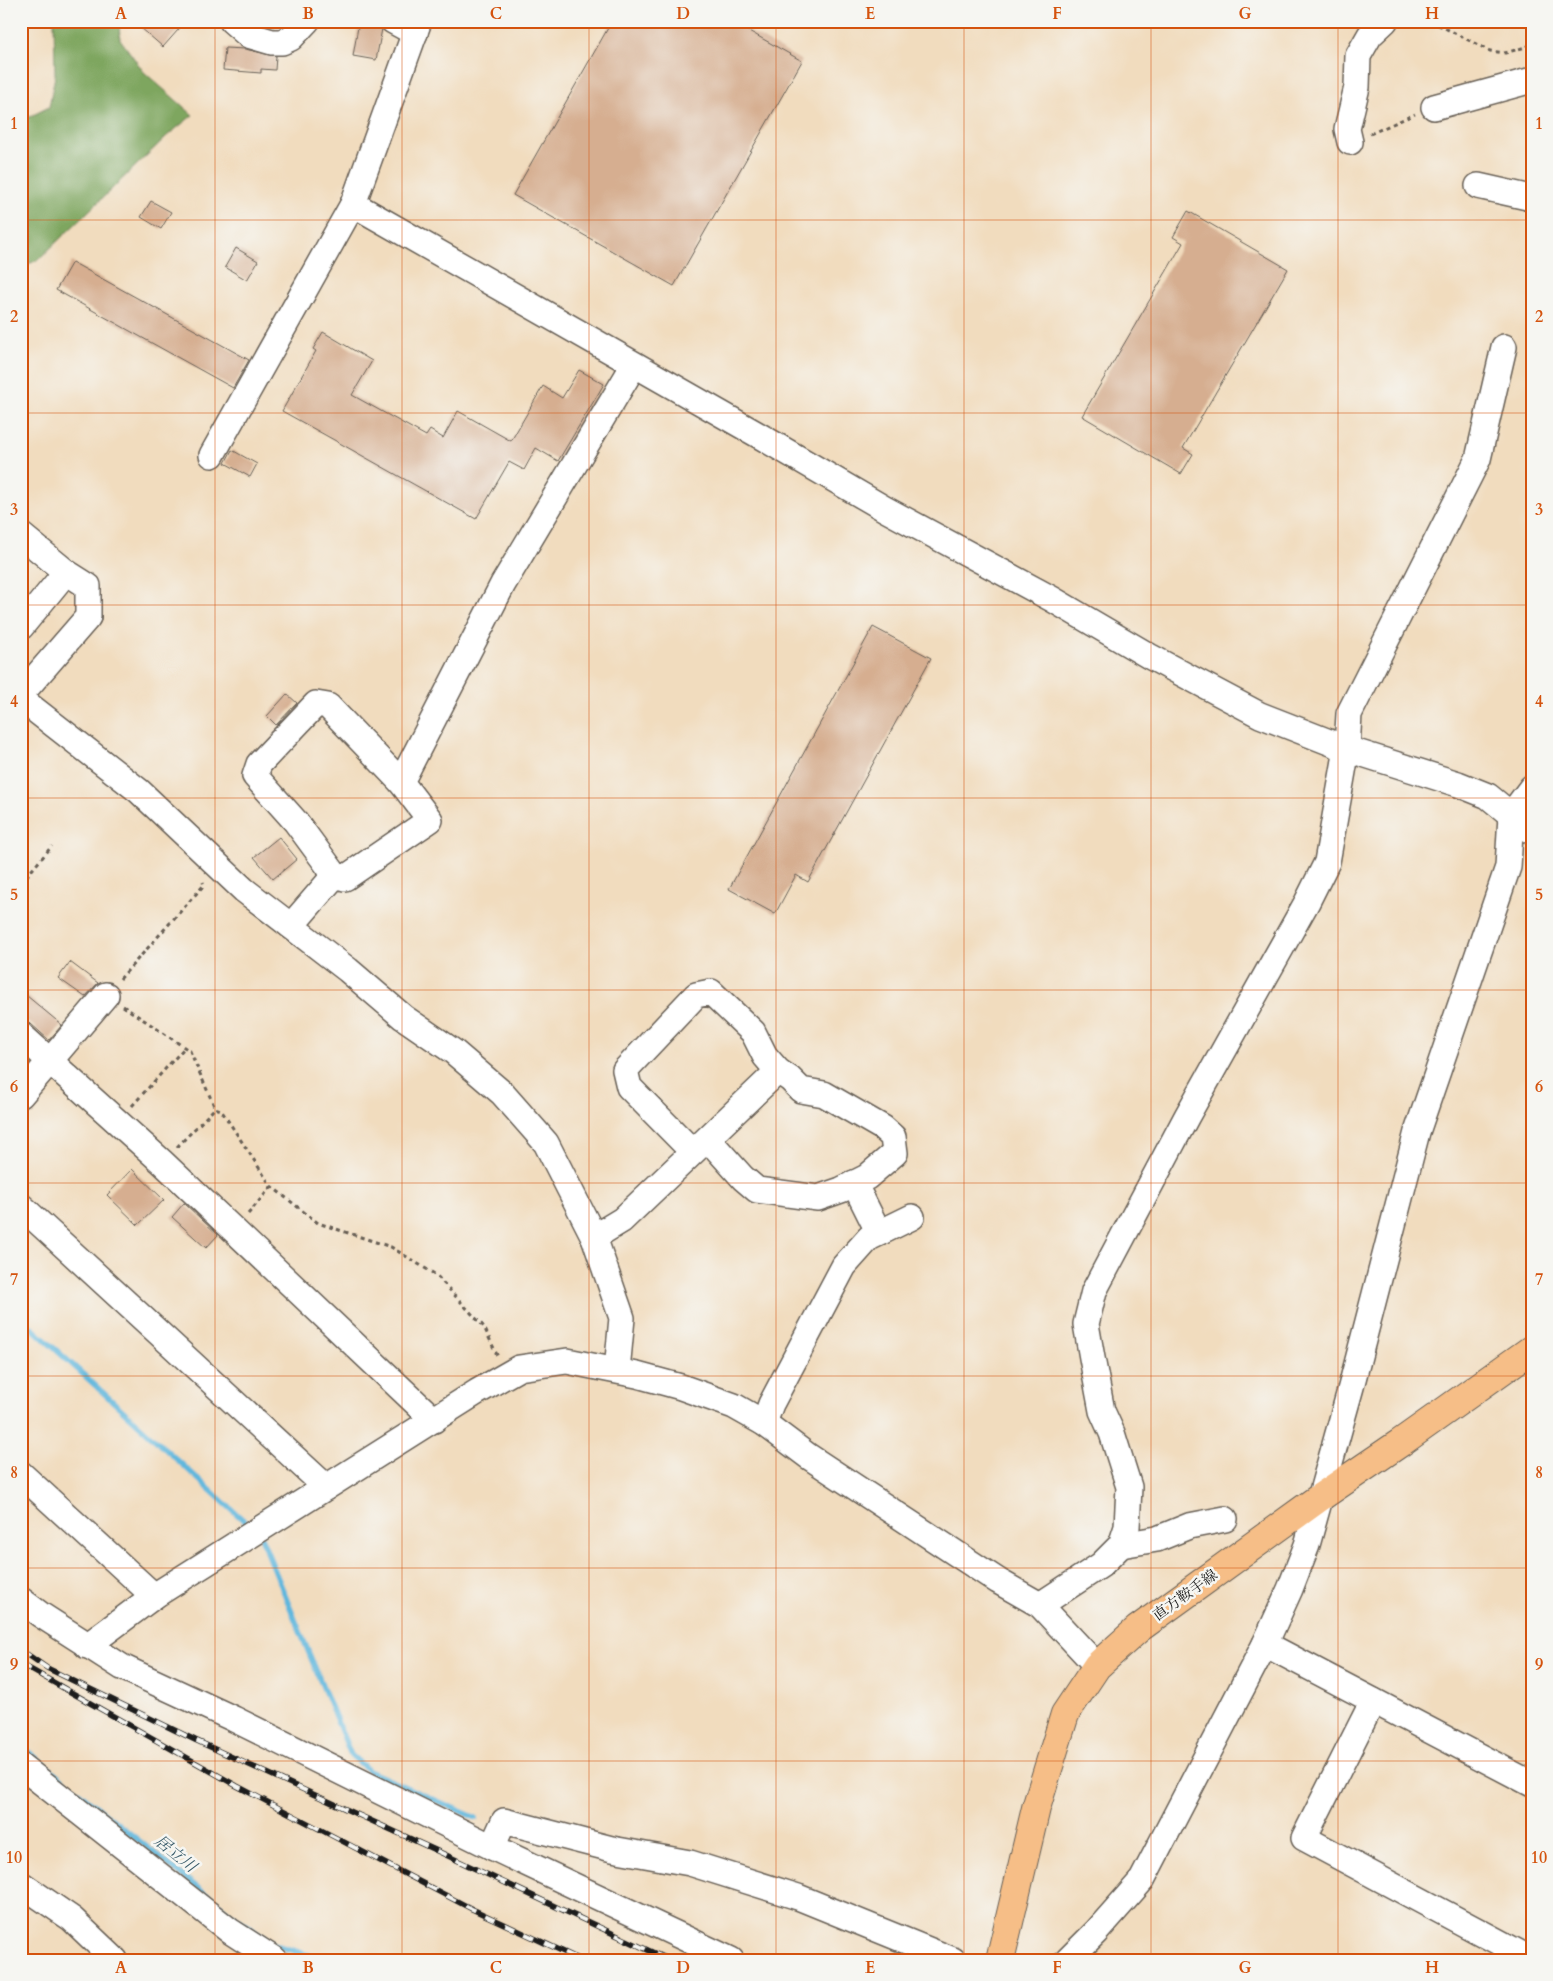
<svg xmlns="http://www.w3.org/2000/svg" width="1553" height="1981" font-family="Cardo,'Noto Serif JP',serif">
  <style>
    .forest { fill: #7ea65e; stroke: #4d613d }
    .lines { fill: none; stroke-linecap: round; stroke-linejoin: round }
    .stream { stroke: #60b7dd; stroke-width: 5.5 }
    .building { fill: #d6ae90 }
    .minor-casing { stroke: #675f55; stroke-width: 28 }
    .major-casing { stroke: #675f55; stroke-width: 30 }
    .path { stroke: #675f55; stroke-width: 3; stroke-dasharray: 4 4; stroke-linecap: butt }
    .minor { stroke: #fff; stroke-width: 25 }
    .major { stroke: #f6be87; stroke-width: 28 }
    .rail-casing { stroke: #1c1c1c; stroke-width: 5.5 }
    .rail { stroke: #f6f6f2; stroke-width: 4; stroke-dasharray: 11; stroke-linecap: butt }
    .grid { fill: none; stroke: #d4530e; stroke-width: 1; stroke-opacity: 0.55 }
    .labels { text-anchor: middle; stroke-width: 5; stroke-linejoin: round; paint-order: stroke }
    .street-label { font-size: 15px; fill: #1c1c1c; stroke: #f6f6f2 }
    .water-label { font-size: 16px; font-style: italic; fill: #375a69; stroke: #f6f6f2 }
    .neatline { fill: none; stroke: #d4530e; stroke-width: 2 }
    .grid-label { font-size: 16px; text-anchor: middle; font-weight: bold; fill: #d4530e }
  </style>
  <rect width="100%" height="100%" fill="#f6f6f2"/>
  <filter id="ink" filterUnits="userSpaceOnUse"><feTurbulence type="fractalNoise" baseFrequency=".02" numOctaves="2"/><feDisplacementMap in="SourceGraphic" scale="10" xChannelSelector="R" yChannelSelector="G"/><feConvolveMatrix kernelMatrix="1 2 1 2 8 2 1 2 1" color-interpolation-filters="sRGB"/></filter>
  <filter id="wash" filterUnits="userSpaceOnUse"><feTurbulence type="fractalNoise" baseFrequency=".0096" numOctaves="4" result="noise"/><feDisplacementMap in="SourceGraphic" scale="20" xChannelSelector="R" yChannelSelector="G"/><feGaussianBlur stdDeviation="1.12" result="paint"/><feColorMatrix in="noise" values="0 0 0 0 0 0 0 0 0 0 0 0 0 0 0 0 0 1.4 0 .05"/><feComposite in="paint" operator="in"/></filter>
  <g filter="url(#wash)">
    <rect width="100%" height="100%" fill="#f1dcbe"/>
    <polygon class="forest" points="54,21 119,21 120,39 144,72 193,115 167,136 38,260 21,267 21,121 49,107 55,76"/>
    <g class="lines">
      <g class="stream">
        <polyline points="21,1318 251,1527"/>
        <polyline points="261,1537 351,1755 369,1771 476,1818"/>
        <polyline points="21,1746 229,1913 275,1945 325,1960"/>
      </g>
    </g>
    <g id="blocks">
      <g class="building">
        <polygon points="133,21 186,21 163,47"/>
        <polygon points="359,21 379,22 382,29 376,60 353,56"/>
        <polygon points="612,21 731,21 802,61 674,286 513,195"/>
        <polygon points="225,48 245,49 276,56 275,70 261,69 261,73 223,70"/>
        <polygon points="151,201 171,212 161,229 141,217"/>
        <polygon points="1188,211 1288,269 1183,448 1193,454 1181,474 1082,416 1183,243 1173,237"/>
        <polygon points="236,248 258,261 247,280 225,267"/>
        <polygon points="72,262 249,360 233,388 56,290"/>
        <polygon points="323,332 372,361 352,395 426,436 430,430 443,438 458,411 511,441 543,386 562,398 579,370 604,384 558,461 536,448 524,470 509,462 476,519 282,411 316,351 313,349"/>
        <polygon points="232,450 257,464 250,477 225,463"/>
        <polygon points="873,627 931,658 808,882 796,875 775,914 729,889"/>
        <polygon points="287,694 297,703 276,725 267,716"/>
        <polygon points="279,837 297,859 273,879 254,857"/>
        <polygon points="70,962 98,983 85,997 58,978"/>
        <polygon points="21,991 62,1025 49,1040 31,1024 21,1021"/>
        <polygon points="132,1169 164,1200 138,1225 107,1195"/>
        <polygon points="184,1203 218,1235 206,1248 172,1217"/>
      </g>
    </g>
  </g>
  <g filter="url(#ink)">
    <use href="#blocks" fill-opacity="0" stroke="#675f55" stroke-width="1"/>
    <g class="lines">
      <g class="minor-casing">
        <g id="minor">
          <polyline points="232,21 248,35 272,42 282,42 291,38 307,21"/>
          <polyline points="393,21 415,33"/>
          <polyline points="1434,107 1532,80"/>
          <polyline points="1350,142 1347,129 1357,87 1358,56 1370,35 1385,21"/>
          <polyline points="1478,186 1532,198"/>
          <polyline points="353,204 760,436 885,509 1052,599 1149,656 1260,715 1347,749 1458,784 1488,796 1532,832"/>
          <polyline points="212,455 353,204 419,21"/>
          <polyline points="21,535 66,572 88,586 88,617 29,685 21,680"/>
          <polyline points="21,627 66,572"/>
          <polyline points="21,699 139,791 244,890 348,970 403,1017 454,1052 502,1093 546,1143 594,1237 622,1318 617,1370"/>
          <polyline points="335,875 296,822 255,776 259,764 316,704 328,706 401,782"/>
          <polyline points="291,926 335,875 345,878 430,820 401,782 503,584 634,365"/>
          <polyline points="21,1035 162,1162 434,1420"/>
          <polyline points="21,1095 106,995"/>
          <polyline points="692,1151 629,1087 625,1070 696,995 711,992 753,1032 765,1056 778,1071 790,1079 801,1090 824,1094 883,1128 893,1137 895,1153 867,1177 841,1190 818,1198 757,1190 743,1178 708,1139"/>
          <polyline points="854,1183 879,1233"/>
          <polyline points="21,1206 326,1487"/>
          <polyline points="594,1237 622,1220 778,1071"/>
          <polyline points="764,1423 771,1404 844,1266 869,1238 912,1217"/>
          <polyline points="21,1474 154,1596"/>
          <polyline points="1121,1545 1157,1539 1189,1526 1225,1519"/>
          <polyline points="21,1600 41,1615 122,1667 234,1719 492,1847 731,1960"/>
          <polyline points="1040,1605 1101,1565 1121,1545 1127,1527 1129,1487 1112,1433 1102,1411 1092,1358 1086,1324 1094,1291 1187,1116 1307,902 1327,862 1347,749 1349,714 1478,459 1504,347"/>
          <polyline points="1265,1644 1532,1784"/>
          <polyline points="87,1646 154,1596 477,1392 519,1368 567,1361 637,1375 681,1387 734,1406 764,1423 808,1456 998,1581 1040,1605 1097,1666"/>
          <polyline points="1373,1701 1304,1838 1532,1960"/>
          <polyline points="21,1766 230,1931 275,1960"/>
          <polyline points="492,1847 504,1821 612,1849 690,1863 798,1897 953,1960"/>
          <polyline points="21,1884 72,1919 115,1960"/>
          <polyline points="1068,1960 1096,1932 1142,1880 1265,1644 1290,1589 1307,1545 1351,1387 1417,1132 1508,867 1511,815 1532,787"/>
        </g>
      </g>
      <g class="major-casing">
        <polyline id="major" points="1000,1960 1036,1808 1065,1714 1097,1666 1138,1629 1319,1498 1400,1443 1532,1349"/>
      </g>
      <g class="path">
        <polyline points="1431,21 1490,51 1505,53 1532,45"/>
        <polyline points="1370,134 1415,114"/>
        <polyline points="21,883 52,846"/>
        <polyline points="120,979 204,885 203,882"/>
        <polyline points="123,1006 190,1051 215,1108 221,1110 271,1186 318,1223 391,1247 436,1275 484,1327 498,1357"/>
        <polyline points="132,1106 185,1047"/>
        <polyline points="177,1147 215,1108"/>
        <polyline points="248,1214 271,1187"/>
      </g>
      <use href="#minor" class="minor"/>
      <use href="#major" class="major"/>
      <g class="rail-casing">
        <g id="rail">
          <polyline points="21,1650 47,1668 195,1740 446,1855 669,1960"/>
          <polyline points="21,1664 237,1786 472,1909 581,1960"/>
        </g>
      </g>
      <use href="#rail" class="rail"/>
    </g>
  </g>
  <path class="grid" d="M215,21V1960M402,21V1960M589,21V1960M776,21V1960M964,21V1960M1151,21V1960M1338,21V1960M21,220H1532M21,413H1532M21,605H1532M21,798H1532M21,990H1532M21,1183H1532M21,1376H1532M21,1568H1532M21,1761H1532"/>
  <g class="labels">
    <g class="street-label">
      <text transform="translate(1185 1595) rotate(-36)" y="5">直方鞍手線</text>
    </g>
    <g class="water-label">
      <text transform="translate(176 1853) rotate(39)" y="6">居立川</text>
    </g>
  </g>
  <rect width="1553" height="1981" fill="none" stroke="#f6f6f2" stroke-width="55"/>
  <rect x="28" y="28" width="1498" height="1926" class="neatline"/>
  <g class="grid-label">
    <text x="121" y="19">A</text>
    <text x="308" y="19">B</text>
    <text x="496" y="19">C</text>
    <text x="683" y="19">D</text>
    <text x="870" y="19">E</text>
    <text x="1057" y="19">F</text>
    <text x="1245" y="19">G</text>
    <text x="1432" y="19">H</text>
    <text x="14" y="129">1</text>
    <text x="1539" y="129">1</text>
    <text x="14" y="322">2</text>
    <text x="1539" y="322">2</text>
    <text x="14" y="515">3</text>
    <text x="1539" y="515">3</text>
    <text x="14" y="707">4</text>
    <text x="1539" y="707">4</text>
    <text x="14" y="900">5</text>
    <text x="1539" y="900">5</text>
    <text x="14" y="1092">6</text>
    <text x="1539" y="1092">6</text>
    <text x="14" y="1285">7</text>
    <text x="1539" y="1285">7</text>
    <text x="14" y="1478">8</text>
    <text x="1539" y="1478">8</text>
    <text x="14" y="1670">9</text>
    <text x="1539" y="1670">9</text>
    <text x="14" y="1863">10</text>
    <text x="1539" y="1863">10</text>
    <text x="121" y="1973">A</text>
    <text x="308" y="1973">B</text>
    <text x="496" y="1973">C</text>
    <text x="683" y="1973">D</text>
    <text x="870" y="1973">E</text>
    <text x="1057" y="1973">F</text>
    <text x="1245" y="1973">G</text>
    <text x="1432" y="1973">H</text>
  </g>
</svg>
